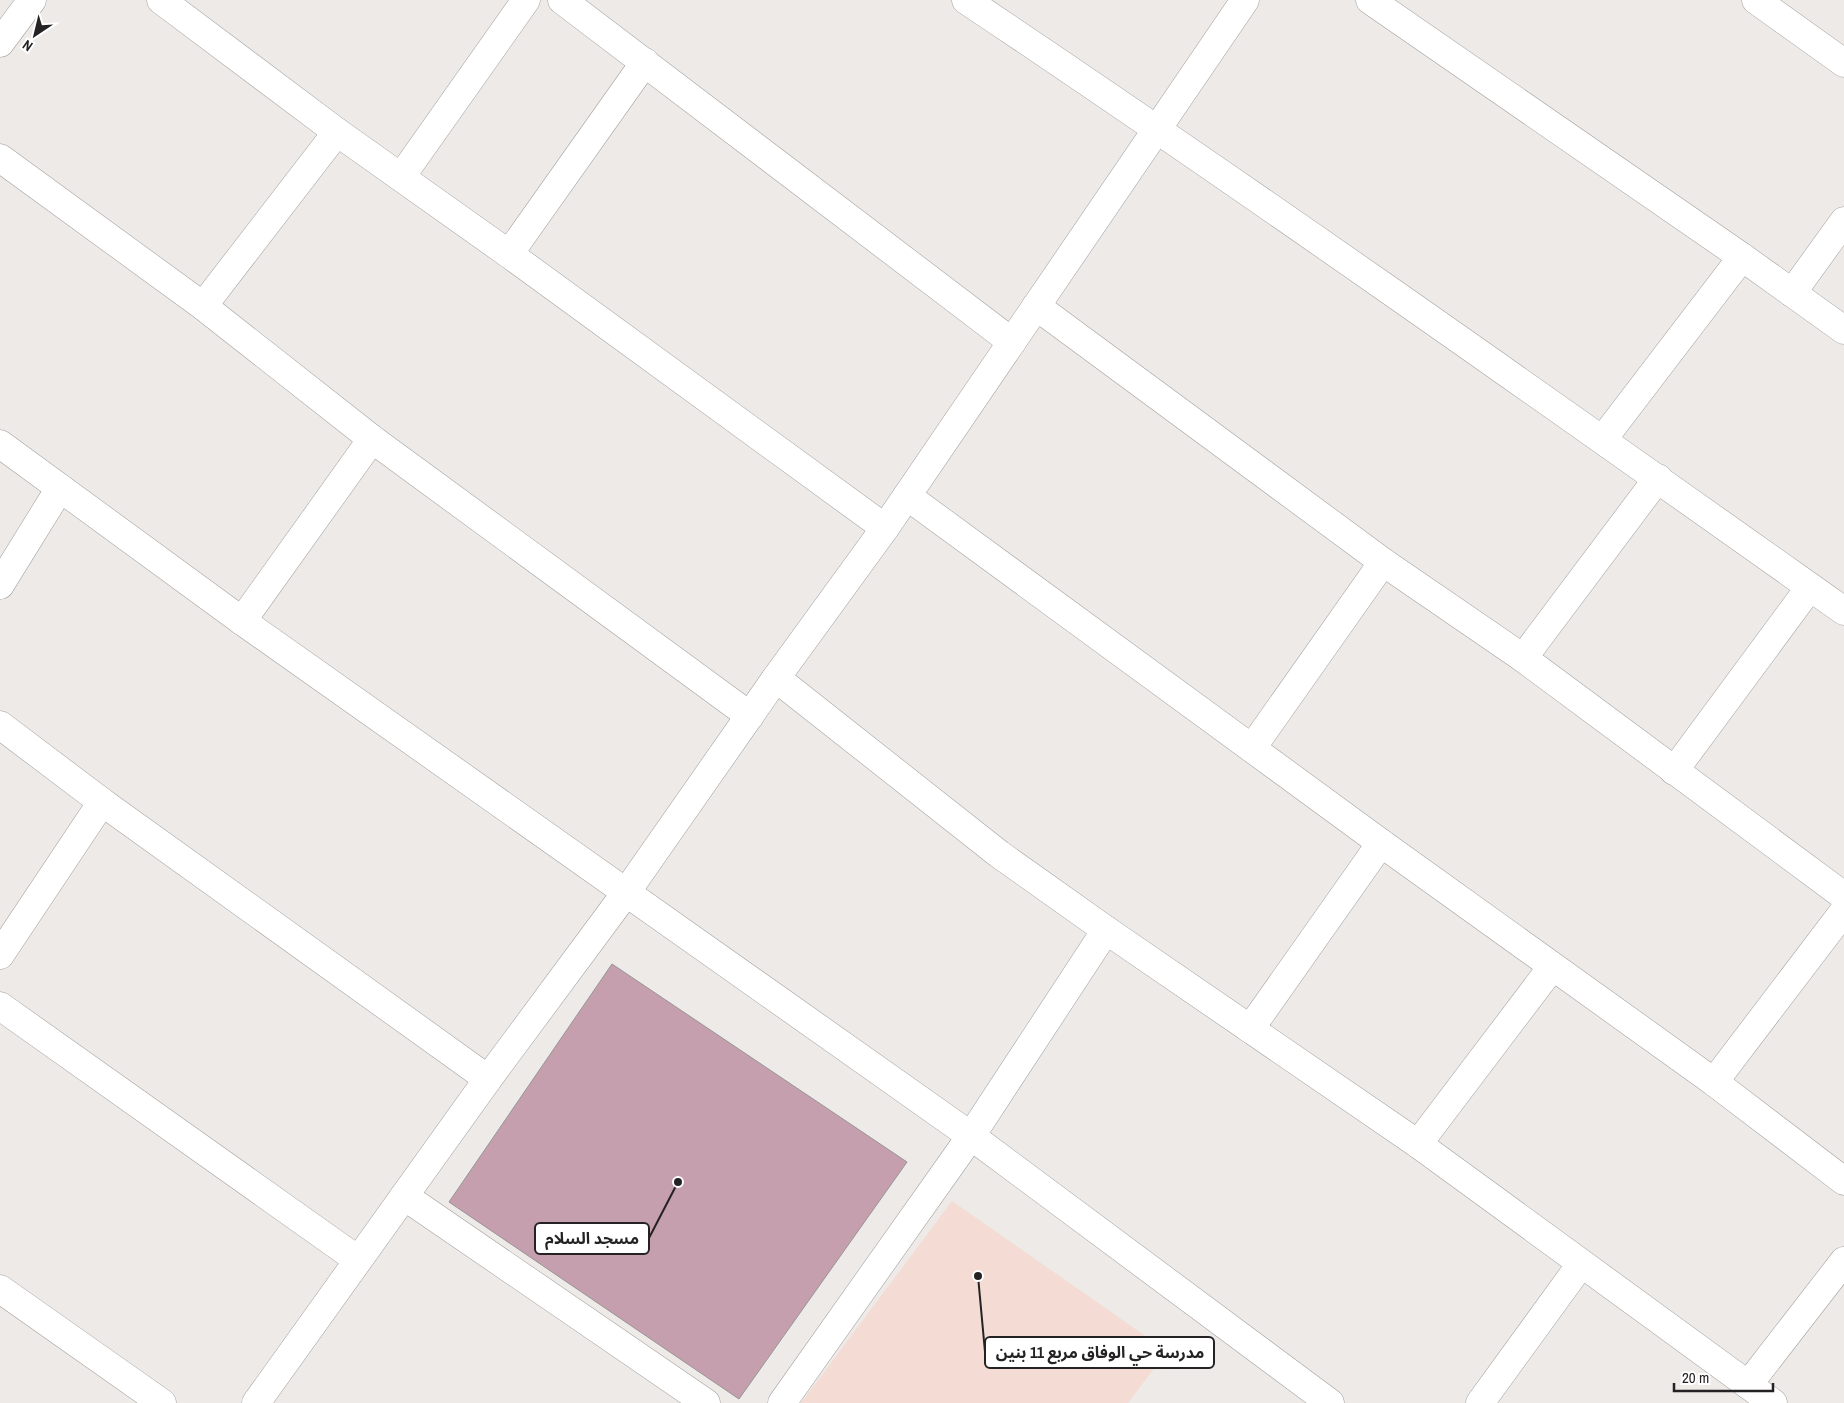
<svg xmlns="http://www.w3.org/2000/svg" width="1844" height="1403" font-family="'Archivo Narrow','Noto Sans Arabic',sans-serif">
  <style>
    .education { fill: #f4dbd3 }
    .building { fill: #c69faf; stroke: #979495 }
    .lines { fill: none; stroke-linecap: round; stroke-linejoin: round }
    .street-casing { stroke: #a29f9d; stroke-width: 29 }
    .street { stroke: #fff; stroke-width: 28 }
    .leader { fill: none; stroke: #242222; stroke-width: 2 }
    .callout-dot { fill: #242222; stroke: #fff; stroke-width: 2 }
    .callout { fill: #fff; stroke: #242222; stroke-width: 2 }
    .callout-label { font-size: 16px; text-anchor: middle; font-weight: bold; fill: #242222 }
  </style>
  <rect width="100%" height="100%" fill="#eeeae8"/>
  <polygon class="education" points="952,1201 1167,1351 1128,1403 801,1403"/>
  <polygon class="building" points="612,964 907,1162 739,1399 449,1202"/>
  <g class="lines">
    <g class="street-casing">
      <g id="street">
        <polyline points="161,0 337,132 509,254 885,528"/>
        <polyline points="562,0 1012,342"/>
        <path d="M966,0C1263,199 1553,405 1844,611"/>
        <polyline points="1370,0 1742,257 1844,330"/>
        <polyline points="1756,0 1844,63"/>
        <polyline points="0,43 32,0"/>
        <polyline points="0,158 203,306 372,439 750,716"/>
        <polyline points="401,177 526,0"/>
        <polyline points="509,254 645,62"/>
        <polyline points="1792,293 1844,221"/>
        <polyline points="203,306 337,132"/>
        <polyline points="1036,306 1383,562 1523,658 1844,896"/>
        <polyline points="1603,439 1742,257"/>
        <polyline points="0,444 242,621 971,1136 1330,1403"/>
        <polyline points="907,496 1381,843 1714,1082 1844,1181"/>
        <polyline points="0,585 60,488"/>
        <polyline points="242,621 372,439"/>
        <polyline points="1523,658 1658,478"/>
        <polyline points="776,678 999,854 1106,930 1418,1144 1773,1403"/>
        <polyline points="0,725 102,802 488,1079"/>
        <polyline points="1252,748 1383,562"/>
        <polyline points="1674,771 1810,587"/>
        <polyline points="0,955 102,802"/>
        <polyline points="0,1006 358,1260"/>
        <polyline points="1250,1029 1381,843"/>
        <polyline points="1714,1082 1844,911"/>
        <polyline points="1418,1144 1552,967"/>
        <polyline points="404,1196 706,1403"/>
        <polyline points="0,1289 162,1403"/>
        <polyline points="1748,1385 1844,1261"/>
        <polyline points="256,1403 488,1079 625,894 776,678 885,528 1245,0"/>
        <polyline points="782,1403 971,1136 1106,930"/>
        <polyline points="1480,1403 1581,1264"/>
      </g>
    </g>
    <use href="#street" class="street"/>
  </g>
  <path class="leader" d="M678 1182L649 1238M978 1276L985 1352"/>
  <g class="callout-dot">
    <circle cx="678" cy="1182" r="5"/>
    <circle cx="978" cy="1276" r="5"/>
  </g>
  <g class="callout">
    <rect x="535" y="1223" width="114" height="31" rx="5"/>
    <rect x="985" y="1337" width="229" height="31" rx="5"/>
  </g>
  <g class="callout-label">
    <text x="592" y="1244">مسجد السلام</text>
    <text x="1100" y="1358">مدرسة حي الوفاق مربع 11 بنين</text>
  </g>
  <g transform="translate(35 35) rotate(215)" stroke="#ffffff" stroke-width="4" paint-order="stroke">
  <path d="M0-4L9 19L0 12L-9 19Z" fill="#242222"/>
  <text y="-8" font-size="14" font-weight="bold" text-anchor="middle" fill="#242222">N</text>
  </g>
  <path d="M1674 1383v8h99v-8" fill="none" stroke="#242222" stroke-width="2.5"/>
  <text x="1682" y="1383" font-size="15" fill="#242222" stroke="#ffffff" stroke-width="4" paint-order="stroke">20 m</text>
</svg>
